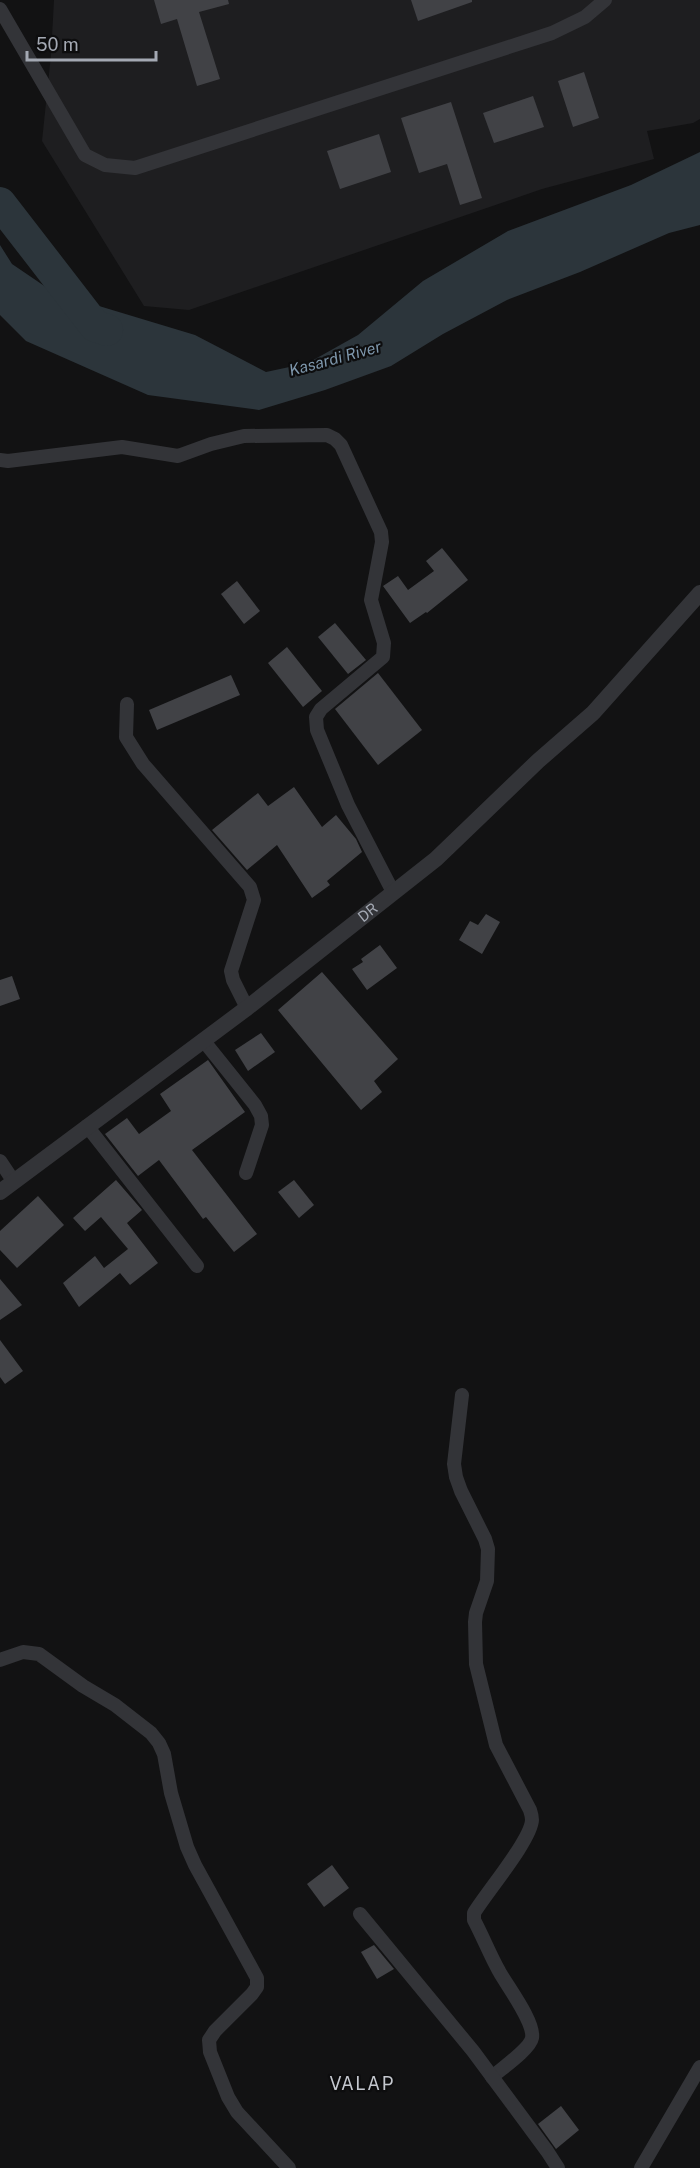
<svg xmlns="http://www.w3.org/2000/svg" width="700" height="2168" font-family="'Public Sans',sans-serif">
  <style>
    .built { fill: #1e1e20 }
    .water { fill: #2c353b }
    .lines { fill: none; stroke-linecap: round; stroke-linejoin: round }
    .river { stroke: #2c353b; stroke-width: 32 }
    .building { fill: #414246 }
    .minor { stroke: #333438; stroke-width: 14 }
    .tertiary { stroke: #333438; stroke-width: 16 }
    .labels { text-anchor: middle; stroke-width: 4.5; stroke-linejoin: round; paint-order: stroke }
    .street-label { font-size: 15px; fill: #a4a9b3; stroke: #0d0d0e }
    .water-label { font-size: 16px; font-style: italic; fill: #7e97ac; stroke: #0d0d0e }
    .quarter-label { font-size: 18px; letter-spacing: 1.5px; fill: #c5c8cf; stroke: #0d0d0e }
  </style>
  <rect width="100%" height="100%" fill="#121213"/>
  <polygon class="built" points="54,0 700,0 700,119 693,123 647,131 654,159 542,189 189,310 144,306 42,141 51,55"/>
  <polygon class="water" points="700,152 700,225 669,233 580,272 507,300 443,334 391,366 325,390 259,410 148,395 26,341 0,315 0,245 12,264 65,300 99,306 195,335 266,372 308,363 358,335 423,281 508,231 631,185"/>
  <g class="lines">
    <polyline class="river" points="0,203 95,326 107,330"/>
  </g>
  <g class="building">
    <polygon points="154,0 228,0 229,4 199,12 220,79 197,86 177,19 161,24"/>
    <polygon points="411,0 472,0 472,2 418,21"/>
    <polygon points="584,72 599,118 573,127 558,81"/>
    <polygon points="533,96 544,127 494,143 483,113"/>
    <polygon points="451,102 482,198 460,205 447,164 419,173 401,118"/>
    <polygon points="379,134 391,172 340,189 327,151"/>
    <polygon points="442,548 468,580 427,613 426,612 410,623 383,586 398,576 408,590 434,571 426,561"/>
    <polygon points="237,581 260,611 244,624 221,594"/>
    <polygon points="335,623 366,660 348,674 318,637"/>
    <polygon points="287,647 322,691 303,707 268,663"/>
    <polygon points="378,673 422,730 378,765 335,709"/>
    <polygon points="231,675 240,695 157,730 149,710"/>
    <polygon points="294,787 322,827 336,815 356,839 362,852 327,881 330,885 312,898 277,845 247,870 212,830 258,793 268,806"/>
    <polygon points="486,914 500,922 482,954 459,940 470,921 478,925"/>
    <polygon points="380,945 397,968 367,990 352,969 363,962 361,959"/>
    <polygon points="322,972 398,1059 374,1081 382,1092 361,1110 278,1010"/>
    <polygon points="12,976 20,999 0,1006 0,980"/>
    <polygon points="261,1033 275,1052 248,1071 235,1050"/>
    <polygon points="208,1060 245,1112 192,1150 257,1234 234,1252 206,1217 203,1219 159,1160 138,1176 105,1134 127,1118 139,1134 171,1111 160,1094"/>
    <polygon points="116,1180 142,1210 127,1223 158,1263 130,1285 120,1273 79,1307 63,1283 95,1256 104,1268 128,1249 101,1217 85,1231 73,1218"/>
    <polygon points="294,1180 314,1205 299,1218 278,1192"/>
    <polygon points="38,1196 64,1225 17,1268 0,1250 0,1231"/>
    <polygon points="0,1279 22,1305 0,1320"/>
    <polygon points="0,1340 23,1371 5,1384 0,1377"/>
    <polygon points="332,1865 349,1888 324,1907 307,1884"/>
    <polygon points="374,1945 394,1969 377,1979 361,1952"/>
    <polygon points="561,2106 579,2130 556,2149 538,2124"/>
  </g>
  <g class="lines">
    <g class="minor">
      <polyline points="0,9 85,155 105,165 135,168 552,33 585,17 605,0"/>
      <polyline points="0,460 8,461 122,447 178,456 211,444 244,436 327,435 335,439 341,445 381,532 382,542 371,600 384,643 383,657 321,709 316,717 317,730 348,805 393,892"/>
      <polyline points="127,704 126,737 143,764 250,887 254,900 231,971 233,980 247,1008"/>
      <polyline points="203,1040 255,1105 261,1116 262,1125 246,1173"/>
      <polyline points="87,1126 197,1266"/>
      <polyline points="0,1161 14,1182"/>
      <path d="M462,1395L454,1464L456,1477L461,1491L485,1539L488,1549L487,1581L476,1613L475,1622L476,1664L496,1745L530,1810C531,1813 532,1816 532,1820C531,1840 486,1893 474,1913V1920C483,1937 490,1955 499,1971C507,1986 535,2022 532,2038C530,2049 501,2069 492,2077"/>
      <polyline points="0,1660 23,1652 39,1654 83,1686 115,1705 151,1733 159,1743 164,1754 171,1793 187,1847 195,1865 257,1978 257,1987 252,1994 215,2031 209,2040 210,2052 228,2097 237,2112 289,2168"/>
      <polyline points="360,1914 473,2051 547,2151 558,2168"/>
      <polyline points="641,2168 700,2067"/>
    </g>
    <path class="tertiary" id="s1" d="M0,1192L247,1008L436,859L538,761L593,713L700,593"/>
  </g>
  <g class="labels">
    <g class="street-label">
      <text dy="5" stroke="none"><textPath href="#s1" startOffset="462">DR</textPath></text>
    </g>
    <g class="water-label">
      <text transform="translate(335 358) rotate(-15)" y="6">Kasardi River</text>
    </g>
    <g class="quarter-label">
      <text x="362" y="2090">VALAP</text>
    </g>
  </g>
  <path d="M27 51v9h129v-9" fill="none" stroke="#a4a9b3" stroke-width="3"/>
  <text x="36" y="51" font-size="18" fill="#a4a9b3" stroke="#0d0d0e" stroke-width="4.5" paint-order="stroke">50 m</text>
</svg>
